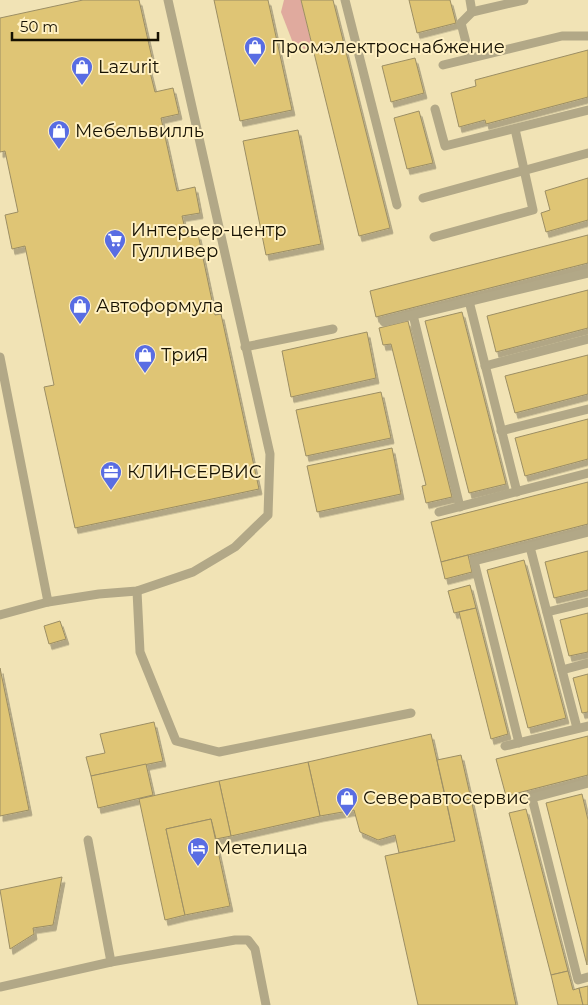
<svg xmlns="http://www.w3.org/2000/svg" width="588" height="1005" font-family="Montserrat,sans-serif">
  <style>
    .green { fill: #e0aa9e }
    .building { fill: #dfc574; stroke: #9c8e64; filter: url(#shadow) }
    .lines { fill: none; stroke-linecap: round; stroke-linejoin: round }
    .lane { stroke: #b2a887; stroke-width: 9 }
    .labels { text-anchor: middle; stroke-width: 4; stroke-linejoin: round; paint-order: stroke }
    .poi-label { font-size: 18px; fill: #161102; stroke: #fff0c2; text-anchor: start }
  </style>
  <defs>
    <filter id="shadow"><feDropShadow dx="3" dy="5.5" stdDeviation="0" flood-color="#0004"/></filter>
  </defs>
  <rect width="100%" height="100%" fill="#f1e3b5"/>
  <polygon class="green" points="284,0 301,0 314,54 293,43 281,12"/>
  <g class="building">
    <polygon points="83,0 139,0 154,67 149,68 155,92 173,88 179,114 161,118 177,191 195,187 200,213 182,216 187,237 198,234 215,315 221,314 259,489 75,528 44,387 54,385 25,246 12,249 5,215 18,212 5,151 0,152 0,18"/>
    <polygon points="214,0 268,0 292,110 240,121"/>
    <polygon points="301,0 333,0 390,228 359,236"/>
    <polygon points="409,0 450,0 456,23 417,33"/>
    <polygon points="588,50 588,97 486,124 485,120 459,127 451,93 476,86 475,80"/>
    <polygon points="415,58 424,93 391,102 382,66"/>
    <polygon points="419,111 433,163 407,169 394,118"/>
    <polygon points="298,130 321,244 266,255 243,141"/>
    <polygon points="588,178 588,220 546,232 541,213 550,210 545,191"/>
    <polygon points="588,235 588,263 376,317 370,291"/>
    <polygon points="588,290 588,328 496,352 487,316"/>
    <polygon points="462,312 506,484 469,493 425,321"/>
    <polygon points="408,321 452,497 426,503 422,486 426,485 391,344 383,345 379,328"/>
    <polygon points="367,332 376,378 291,397 282,351"/>
    <polygon points="588,355 588,394 515,413 505,376"/>
    <polygon points="381,392 391,438 306,456 296,410"/>
    <polygon points="588,419 588,459 525,476 515,438"/>
    <polygon points="392,448 401,494 317,512 307,466"/>
    <polygon points="588,482 588,524 441,562 431,522"/>
    <polygon points="588,551 588,590 554,598 545,562"/>
    <polygon points="468,555 472,572 445,579 441,562"/>
    <polygon points="524,560 566,718 528,728 487,570"/>
    <polygon points="470,585 476,608 454,613 448,591"/>
    <polygon points="476,608 508,734 491,739 459,612"/>
    <polygon points="588,613 588,652 569,656 560,620"/>
    <polygon points="60,621 66,639 49,644 44,626"/>
    <polygon points="0,668 29,810 0,816"/>
    <polygon points="588,674 588,712 582,713 573,678"/>
    <polygon points="154,722 163,761 91,776 86,757 105,753 100,734"/>
    <polygon points="431,734 455,841 399,853 395,835 378,840 360,832 354,810 320,816 308,762"/>
    <polygon points="588,736 588,775 506,796 496,759"/>
    <polygon points="461,755 471,799 447,804 437,760"/>
    <polygon points="308,762 320,816 231,836 219,781"/>
    <polygon points="146,764 153,795 98,808 91,776"/>
    <polygon points="219,781 231,836 216,839 211,819 166,829 185,915 165,920 139,799"/>
    <polygon points="582,794 588,820 587,965 546,803"/>
    <polygon points="471,799 516,1005 418,1005 385,856 455,841 447,804"/>
    <polygon points="526,809 568,971 551,975 509,813"/>
    <polygon points="211,819 230,906 185,915 166,829"/>
    <polygon points="62,877 53,925 33,928 34,934 10,949 0,890"/>
    <polygon points="568,971 573,990 579,988 583,1005 558,1005 551,975"/>
    <polygon points="588,986 588,1005 583,1005 579,988"/>
  </g>
  <g class="lines">
    <g class="lane">
      <polyline points="345,0 397,205"/>
      <polyline points="470,0 472,12"/>
      <polyline points="470,58 461,23 472,12 524,0"/>
      <polyline points="443,65 562,36 588,36"/>
      <polyline points="435,109 445,146 588,110"/>
      <polyline points="423,198 588,153"/>
      <polyline points="434,237 533,210 515,129"/>
      <polyline points="469,301 517,492"/>
      <polyline points="413,315 460,507"/>
      <polyline points="384,322 588,273"/>
      <polyline points="245,347 333,329"/>
      <polyline points="0,357 48,602 99,594 137,591 193,572 235,547 268,515 270,454 168,0"/>
      <polyline points="485,366 588,339"/>
      <polyline points="501,431 588,409"/>
      <polyline points="439,512 588,473"/>
      <polyline points="530,547 577,728"/>
      <polyline points="137,591 140,652 176,741 219,752 411,713"/>
      <polyline points="547,612 588,602"/>
      <polyline points="0,615 48,602"/>
      <polyline points="562,670 588,663"/>
      <polyline points="519,743 474,561 588,532"/>
      <polyline points="505,746 588,726"/>
      <polyline points="588,783 532,798 578,980 588,977"/>
      <polyline points="88,840 111,962"/>
      <polyline points="0,987 111,962 235,940 248,940 255,949 266,1005"/>
    </g>
  </g>
  <defs>
    <g id="shop-pin" transform="scale(1.125)"><path d="M0 17L-7.5 6A9.5 9.5 0 1 1 7.5 6Z" fill="#596de3" stroke="#fff0c2"/><path d="M-5-2.5h2.3a2.7 3.5 0 0 1 5.4 0H5L5.5 6h-11ZM-1.5-2.5h3a1.5 2.3 0 0 0-3 0Z" fill="#fff"/></g>
    <g id="supermarket-pin" transform="scale(1.125)"><path d="M0 17L-7.5 6A9.5 9.5 0 1 1 7.5 6Z" fill="#596de3" stroke="#fff0c2"/><path d="M-6-5.5h2.5l.6 2H6L4.5 2H-2.5L-4.4-4H-6ZM-1.5 3.2a1.3 1.3 0 1 0 .1 0ZM3 3.2a1.3 1.3 0 1 0 .1 0Z" fill="#fff"/></g>
    <g id="office-pin" transform="scale(1.125)"><path d="M0 17L-7.5 6A9.5 9.5 0 1 1 7.5 6Z" fill="#596de3" stroke="#fff0c2"/><path d="M-6-3h4V-5.5h4V-3h4V5H-6ZM-1-4.5V-3h2v-1.5ZM-6 0V1H6V0Z" fill="#fff"/></g>
    <g id="hotel-pin" transform="scale(1.125)"><path d="M0 17L-7.5 6A9.5 9.5 0 1 1 7.5 6Z" fill="#596de3" stroke="#fff0c2"/><path d="M-6-4.5h1.5V1H6V5H4.5V3h-9V5H-6ZM-4 0a1.8 1.8 0 1 1 3.6 0ZM.5 0V-2.5h3Q6-2.5 6 0Z" fill="#fff"/></g>
  </defs>
  <g fill-rule="evenodd">
    <use href="#shop-pin" x="255" y="47"/>
    <use href="#shop-pin" x="82" y="67"/>
    <use href="#shop-pin" x="59" y="131"/>
    <use href="#supermarket-pin" x="115" y="240"/>
    <use href="#shop-pin" x="80" y="306"/>
    <use href="#shop-pin" x="145" y="355"/>
    <use href="#office-pin" x="111" y="472"/>
    <use href="#shop-pin" x="347" y="798"/>
    <use href="#hotel-pin" x="198" y="848"/>
  </g>
  <g class="labels">
    <g class="poi-label">
      <text x="271" y="53">Промэлектроснабжение</text>
      <text x="98" y="73">Lazurit</text>
      <text x="75" y="137">Мебельвилль</text>
      <text x="131" y="236">Интерьер-центр<tspan x="131" dy="21">Гулливер</tspan></text>
      <text x="96" y="312">Автоформула</text>
      <text x="161" y="361">ТриЯ</text>
      <text x="127" y="478">КЛИНСЕРВИС</text>
      <text x="363" y="804">Северавтосервис</text>
      <text x="214" y="854">Метелица</text>
    </g>
  </g>
  <path d="M12 32v8h146v-8" fill="none" stroke="#161102" stroke-width="2.5"/>
  <text x="20" y="32" font-size="15" fill="#161102" stroke="#fff0c2" stroke-width="4" paint-order="stroke">50 m</text>
</svg>
